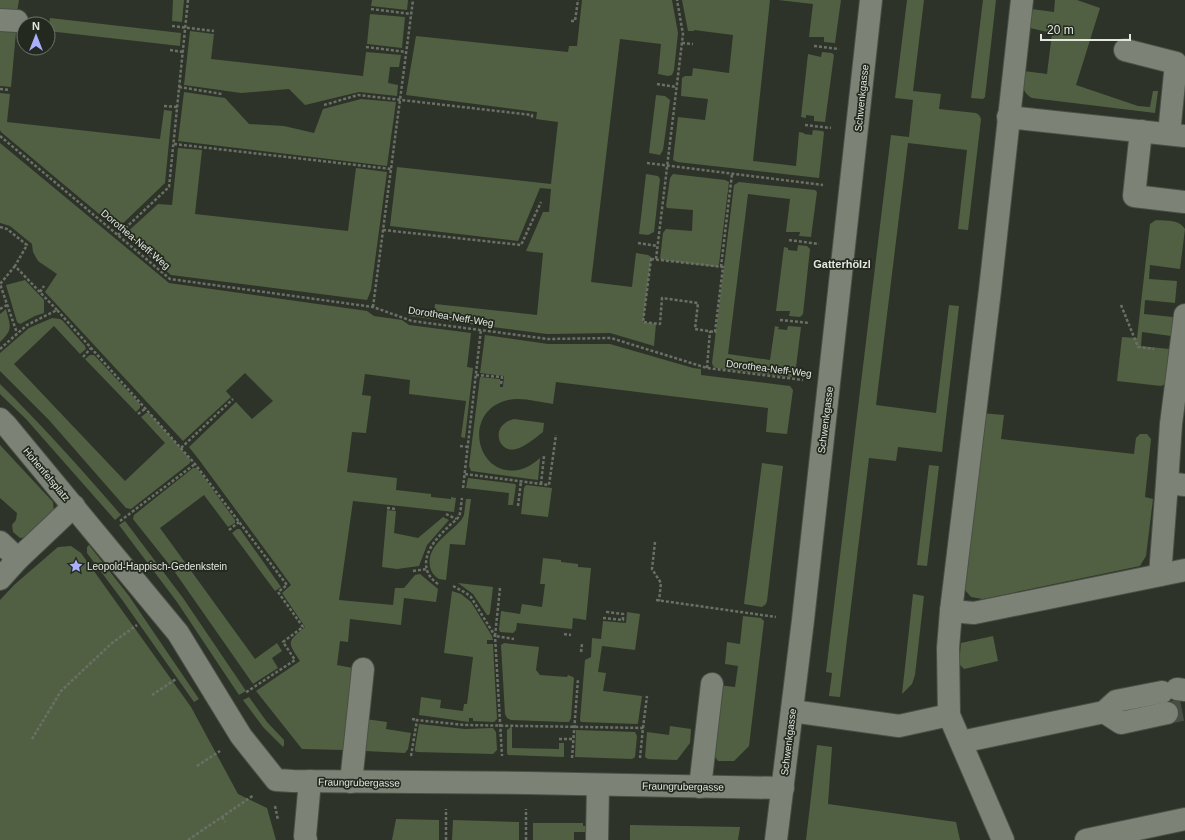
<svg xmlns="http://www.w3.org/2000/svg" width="1185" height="840" font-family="Helvetica,sans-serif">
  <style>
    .green { fill: #516042 }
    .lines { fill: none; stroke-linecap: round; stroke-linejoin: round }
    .minor-tunnel { stroke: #484e44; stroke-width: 22; stroke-dasharray: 22 11; stroke-linecap: butt }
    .minor-casing { stroke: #4b5046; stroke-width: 24 }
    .path { stroke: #6b7066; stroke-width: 2.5; stroke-dasharray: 3 2; stroke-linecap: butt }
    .minor { stroke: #7c8376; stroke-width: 22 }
    .labels { text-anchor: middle; stroke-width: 3.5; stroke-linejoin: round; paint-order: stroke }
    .street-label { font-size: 10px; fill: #e3e7e0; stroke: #23291e }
    .poi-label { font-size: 10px; fill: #e3e7e0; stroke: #23291e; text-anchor: start }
    .neighbourhood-label { font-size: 11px; font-weight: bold; fill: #e3e7e0; stroke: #23291e }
  </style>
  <rect width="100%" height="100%" fill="#2d3328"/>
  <g class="green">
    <polygon points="0,0 19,0 17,12 0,12"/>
    <polygon points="173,0 184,0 182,22 172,21"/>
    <polygon points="372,0 408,0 407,10 371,6"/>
    <polygon points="582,0 672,0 678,33 674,70 672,75 668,76 658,74 661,44 620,39 591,282 632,287 636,253 648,255 651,257 643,322 656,324 654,346 610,333 547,334 409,316 410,311 434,314 435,304 537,315 543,253 526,251 543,212 549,212 551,189 540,188 518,241 390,226 397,167 551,184 558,122 536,119 537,112 406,95 416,36 568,52 569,46 577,46"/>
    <polygon points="682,0 770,0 753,161 796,166 799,132 804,133 804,134 812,135 813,130 823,131 824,133 819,178 677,162 673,160 678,117 705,120 708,99 681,96 682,78 685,76 692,76 693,68 729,73 733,35 694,30 694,31 688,31"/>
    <polygon points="778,0 841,0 835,43 824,42 824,37 809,37 813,4"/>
    <polygon points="907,0 924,0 913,91 941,94 939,109 976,113 979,115 981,119 968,230 958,229 967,150 908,143 876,405 936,413 949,305 959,306 942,452 898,447 896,461 869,458 840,697 829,696 832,673 826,672 891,135 909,137 913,100 895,98"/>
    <polygon points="983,0 996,0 985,97 983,99 971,98"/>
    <path d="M1055,0H1077L1100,8L1076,85L1138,106L1150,107L1153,91H1158L1155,113L1032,98C1020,91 1023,83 1024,71L1047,74L1052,33L1030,28L1032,9L1054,12Z"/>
    <polygon points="370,14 405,17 402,48 367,44"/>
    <polygon points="50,18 181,33 180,46 48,31"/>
    <polygon points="0,26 16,30 16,32 11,87 0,86"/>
    <polygon points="190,31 214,34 211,59 363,76 366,52 401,55 399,67 390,67 388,83 398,85 397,96 359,92 305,105 289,89 241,93 184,85"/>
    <polygon points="822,52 832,53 834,55 825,122 814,121 814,116 806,115 806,118 801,117 808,54 821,57"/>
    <polygon points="184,92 225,98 249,124 284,126 314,133 323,109 361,99 396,102 387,166 178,141"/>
    <polygon points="0,93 10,94 7,122 160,139 164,110 172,111 165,183 117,229 1,132 0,130"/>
    <polygon points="656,95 665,96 670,100 663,150 660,155 649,153"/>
    <path d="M0,143L169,283L367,311L374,316L402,320L409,325L471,333L467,367L473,368L465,438L461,437L466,401L409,394L410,380L365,374L362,395L371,396L366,433L352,432L347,472L397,478L396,490L431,494V497L451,499V497L456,498L454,512L353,501L339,600L393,605L395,588H404L415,575L420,574L438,589L436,602L404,598L401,625L350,619L348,642L340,641L337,665L358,669L344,750L302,749L256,691L300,661C287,641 287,642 305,627L282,593L291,585L200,461L189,447L236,402L252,419L273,401L245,373L226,391L231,397L183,441L45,292L57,274L38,261L33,252L32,244L10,226L0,223Z"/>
    <polygon points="178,148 202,150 195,214 348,231 356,168 387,172 371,290 367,300 171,275 124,235 158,204 172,205"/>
    <polygon points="646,174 658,176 660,179 654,232 648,235 639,234"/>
    <polygon points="673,174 725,180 729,182 719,264 717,267 662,260 660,259 663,233 666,229 692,231 693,210 667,208 666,206 670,178"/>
    <polygon points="739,182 815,190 817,192 811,237 799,236 800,232 786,232 790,199 748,194 728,354 770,360 775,326 779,327 778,329 787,330 788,326 801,327 795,375 791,377 716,368 713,366 712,363 734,185"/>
    <path d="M1156,220C1166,221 1179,219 1185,229L1180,269L1150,265L1149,279L1177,281L1175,303L1145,300L1144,314L1173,317L1171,336L1142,332L1141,346L1169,349L1165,384L1161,386L1117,381L1122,337L1137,338L1150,224Z"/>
    <polygon points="798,245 807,246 810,249 803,314 800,317 789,316 790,311 776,311 784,247 788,248 788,250 797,251"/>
    <polygon points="25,280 44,300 44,313 35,316 20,324 17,322 6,285"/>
    <path d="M6,309C10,326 14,329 0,342V314Z"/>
    <polygon points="52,318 60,319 63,321 85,346 86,349 80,354 54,326 14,364 125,481 165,443 141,417 146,413 149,413 190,459 190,463 131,509 126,508 49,420 0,371 0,353 29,328"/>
    <path d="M485,335L548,344H610L693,368L701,369V375L790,386L793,390L787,434L766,432L768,408L556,382L553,404C539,402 522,397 508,400C460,411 477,482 522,469C529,467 535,462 540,458L538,480L471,471L469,466L480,377L500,379V387H503L504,376L480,373Z"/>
    <polygon points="90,355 94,355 140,404 140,408 136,412 85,359"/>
    <path d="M0,384C43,426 82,470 121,515L115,520L26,419L0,394Z"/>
    <polygon points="981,413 1004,415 1001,439 1134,454 1136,438 1140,434 1147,434 1151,439 1145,497 1153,499 1146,556 1140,566 983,599 971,597 965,590 962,580"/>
    <path d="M514,419L544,423L543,432C535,438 525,447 516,449C498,454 489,425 514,419Z"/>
    <polygon points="0,445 53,502 54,513 28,537 20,538 13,532 12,525 16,520 17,513 0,498"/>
    <polygon points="762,463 783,466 767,601 766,604 762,607 744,604"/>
    <polygon points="929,465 939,466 927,566 917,565"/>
    <polygon points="193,468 197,468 235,520 235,523 228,527 204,495 160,528 255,659 277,643 282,651 272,658 278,668 253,684 172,568 133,519 134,515"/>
    <polygon points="468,478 515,484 516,485 513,505 508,505 509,493 466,488"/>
    <polygon points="526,485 552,488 548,517 521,514 524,488"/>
    <path d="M466,499H471L465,545L450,544L446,580L439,579C434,576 431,572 430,567C426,545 450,534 462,519L464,515Z"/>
    <polygon points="387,510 396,511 394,533 418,538 443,517 449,520 427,545 419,566 397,569 382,567"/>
    <polygon points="125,521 183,598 246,691 239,695 177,602 119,525"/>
    <polygon points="237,529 240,529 281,587 275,591 232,533"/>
    <polygon points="89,545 129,596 199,699 194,702 123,601 87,553 87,547"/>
    <polygon points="71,546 81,553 191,707 238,794 267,808 276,840 0,840 0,600 14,585 58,547"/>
    <polygon points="543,558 561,560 561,562 578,564 578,567 591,568 586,620 573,618 572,629 517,623 516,630 513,633 500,632 499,629 501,611 520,614 522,604 542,607 545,584 540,584"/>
    <polygon points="458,583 493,587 490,613 489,615 487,615 473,594"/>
    <polygon points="452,591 461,594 471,602 492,636 493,640 487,640 487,644 493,644 497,719 494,722 473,721 473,718 469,718 469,722 419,715 421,697 441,700 440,708 463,711 464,704 467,704 473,657 444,653"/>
    <polygon points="913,594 924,596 915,675 912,684 902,694"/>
    <polygon points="627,612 640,614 635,650 602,646 598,672 606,673 603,691 642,696 638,723 637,724 581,722 580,720 585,660 591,657 592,638 601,639 603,621 626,623"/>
    <polygon points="743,616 761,618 764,621 749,746 734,761 718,761 714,755 718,685 735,687 738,666 725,664 727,642 740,644"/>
    <polygon points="993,636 998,661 964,669 959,664 961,643"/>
    <polygon points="504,643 539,647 536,670 540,675 567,677 568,675 573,677 574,678 571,718 569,722 565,722 511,720 507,718 505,714 501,645"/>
    <polygon points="249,697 267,722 284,740 284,745 283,747 263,727 243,700"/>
    <polygon points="365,719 387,722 386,729 411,733 408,749 405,753 365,751"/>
    <polygon points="419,724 465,729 493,728 496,732 497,750 493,754 417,752 415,751 415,748"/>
    <polygon points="670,726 691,729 690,743 677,760 648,759 645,757 647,732 669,735"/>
    <polygon points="511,727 512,727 512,748 559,749 559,743 564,743 564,757 508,755 507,753 507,730"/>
    <polygon points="576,730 635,732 637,736 635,757 632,759 575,757"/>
    <polygon points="817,745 832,747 828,804 956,822 960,840 806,840"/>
    <polygon points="396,819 439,820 439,840 392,840"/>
    <polygon points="453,820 519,822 519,840 452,840"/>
    <polygon points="533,823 583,823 583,826 588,826 588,840 585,840 585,832 574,832 574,840 533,840"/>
    <polygon points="630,825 740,827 738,840 630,840"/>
  </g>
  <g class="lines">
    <polyline class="minor-tunnel" points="1167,713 1182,710"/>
    <g class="minor-casing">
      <g id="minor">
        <polyline points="0,20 17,21"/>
        <polyline points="1125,50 1176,63 1169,134"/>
        <polyline points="1008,117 1185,136"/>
        <polyline points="1141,131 1134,196 1185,202"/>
        <polyline points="1185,315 1171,424 1167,483 1185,485"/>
        <polyline points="0,419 6,425 178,633 241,736 276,780 293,781 527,783 783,788"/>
        <polyline points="0,542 18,559"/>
        <polyline points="1160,575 1167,483"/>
        <polyline points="0,579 18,559 74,506"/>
        <polyline points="951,611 974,613 1185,570"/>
        <polyline points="1177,689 1185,690"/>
        <polyline points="792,711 899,726 949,715"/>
        <polyline points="1104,712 1121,723 1167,713"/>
        <polyline points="961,742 1104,712 1116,701 1162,692"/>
        <polyline points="351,782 363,669"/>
        <polyline points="700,787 712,684"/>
        <polyline points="306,840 305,836 310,781"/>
        <polyline points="597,840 598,785"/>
        <polyline points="776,840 803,620 871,0"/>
        <polyline points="1003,840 949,715 948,648 951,611 990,290 1022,0"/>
        <polyline points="1086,840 1185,819"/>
      </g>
    </g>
    <g class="path">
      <polyline points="371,9 411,14"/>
      <polyline points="571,21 575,21 578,0"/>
      <polyline points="172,26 214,31"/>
      <polyline points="682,43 693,44"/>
      <polyline points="814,46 839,49"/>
      <polyline points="366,47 406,52"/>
      <polyline points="170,50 183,52"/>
      <polyline points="657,84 676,87"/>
      <polyline points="179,87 222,94"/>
      <polyline points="0,89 10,90"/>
      <polyline points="324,105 358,95 532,115 532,119"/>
      <polyline points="164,106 177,107"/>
      <polyline points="805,125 831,128"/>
      <polyline points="0,136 170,279 373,307 412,321 548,339 611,338 707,368 803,380"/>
      <polyline points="174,144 391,169"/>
      <polyline points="647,163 823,185"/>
      <polyline points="0,227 7,229 27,245 15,266 57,310"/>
      <polyline points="383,230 521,245 541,202"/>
      <polyline points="118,235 169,187 188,0"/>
      <polyline points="789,240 819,244"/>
      <polyline points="638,243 657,246"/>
      <polygon points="651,259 723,267 715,332 695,329 698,303 662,298 660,324 643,322"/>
      <polyline points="656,259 683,34 677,0"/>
      <polyline points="15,266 0,284 17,333"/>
      <polyline points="721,267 732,174"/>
      <polyline points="40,292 44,286"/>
      <polyline points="1121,305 1138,347 1154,349"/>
      <polyline points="373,307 413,0"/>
      <polyline points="0,309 7,305"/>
      <polyline points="780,320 809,323"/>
      <polyline points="0,349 27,325 57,310 195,464 287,585 278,592 303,627 283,642 295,660 245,693"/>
      <polyline points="83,357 91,348"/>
      <polyline points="707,368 710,331"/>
      <polyline points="476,375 502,377 501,384"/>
      <polyline points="138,414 145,409"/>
      <polyline points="460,446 468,447"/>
      <polyline points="181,448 233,399"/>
      <polyline points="465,474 549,485 556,435"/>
      <polyline points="541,484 544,456"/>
      <polyline points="463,488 481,329"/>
      <polyline points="518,506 521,481"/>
      <polyline points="387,508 396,509"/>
      <polyline points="446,514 456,519"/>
      <polyline points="120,521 195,464"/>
      <polyline points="229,530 239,522"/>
      <polyline points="655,542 652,569 661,583 659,601"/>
      <polyline points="413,571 427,569"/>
      <path d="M438,584C431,579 426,573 426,563C427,547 439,536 450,525C453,522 457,520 459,516C461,512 461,503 462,498"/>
      <polyline points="453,586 466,593 471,597 495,636 502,756"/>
      <polyline points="500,588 495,636 514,639"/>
      <polyline points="656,600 776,617"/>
      <polyline points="603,618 623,620 623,614 607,612 608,610"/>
      <polyline points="564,634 571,635"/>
      <polyline points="581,652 582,644"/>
      <polyline points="152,695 176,679"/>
      <polyline points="412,719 417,720"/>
      <polyline points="643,728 647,696"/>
      <polyline points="32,739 61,691 112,643 137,625"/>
      <polyline points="559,739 572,739"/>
      <polyline points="411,756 417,720 464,725 643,728 640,758"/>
      <polyline points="572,758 578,679"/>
      <polyline points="197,766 220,751"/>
      <polyline points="275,806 278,820"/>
      <polyline points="222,817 225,822"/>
      <polyline points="188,840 254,795"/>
      <polyline points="446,840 446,809"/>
      <polyline points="526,840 526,809"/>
    </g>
    <use href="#minor" class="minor"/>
  </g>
  <defs>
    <g id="sight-bare" transform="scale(1.08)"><path d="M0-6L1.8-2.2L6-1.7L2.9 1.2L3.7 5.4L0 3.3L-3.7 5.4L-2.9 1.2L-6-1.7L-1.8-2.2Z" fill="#aab0fb" stroke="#23291e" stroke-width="2.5" paint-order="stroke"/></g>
  </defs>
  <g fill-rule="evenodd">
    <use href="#sight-bare" x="76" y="566"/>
  </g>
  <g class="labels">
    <g class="street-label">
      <text transform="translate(861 98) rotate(-84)" y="4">Schwenkgasse</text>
      <text transform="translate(136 239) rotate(40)" y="4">Dorothea-Neff-Weg</text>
      <text transform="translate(451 316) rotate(9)" y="4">Dorothea-Neff-Weg</text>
      <text transform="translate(769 368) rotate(7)" y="4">Dorothea-Neff-Weg</text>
      <text transform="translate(825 420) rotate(-83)" y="4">Schwenkgasse</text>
      <text transform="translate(47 474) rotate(50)" y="4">Hohenfelsplatz</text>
      <text transform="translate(788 742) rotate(-83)" y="4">Schwenkgasse</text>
      <text transform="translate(359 782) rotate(1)" y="4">Fraungrubergasse</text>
      <text transform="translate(683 786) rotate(1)" y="4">Fraungrubergasse</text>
    </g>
    <g class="poi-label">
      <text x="87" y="570">Leopold-Happisch-Gedenkstein</text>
    </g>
    <g class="neighbourhood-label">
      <text x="842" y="268">Gatterhölzl</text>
    </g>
  </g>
  <g transform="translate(36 36)"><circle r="19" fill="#23291e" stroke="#70756c"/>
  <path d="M0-3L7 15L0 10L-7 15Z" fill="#aab0fb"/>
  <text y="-6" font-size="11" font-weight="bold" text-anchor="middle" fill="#e3e7e0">N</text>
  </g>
  <path d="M1041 34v6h89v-6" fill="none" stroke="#e3e7e0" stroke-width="2"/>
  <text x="1047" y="34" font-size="12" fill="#e3e7e0" stroke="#23291e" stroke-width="3" paint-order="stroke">20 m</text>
</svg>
